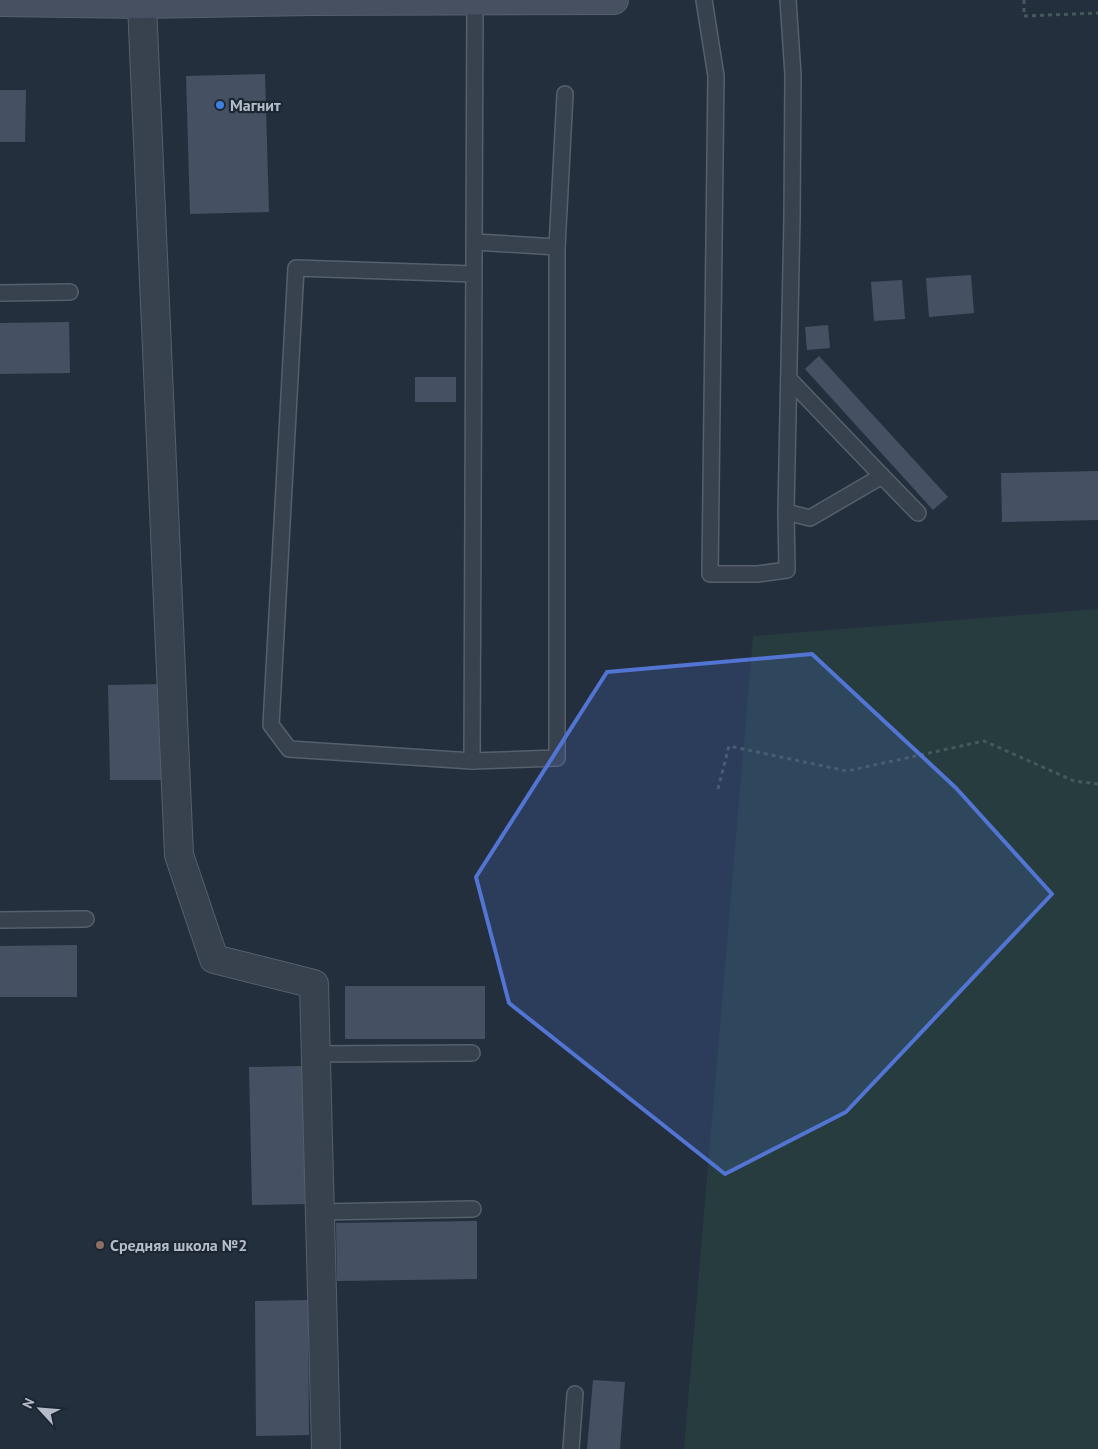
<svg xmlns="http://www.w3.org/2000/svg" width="1098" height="1449" font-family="'PT Sans',sans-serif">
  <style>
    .green { fill: #263c3f }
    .building { fill: #455162 }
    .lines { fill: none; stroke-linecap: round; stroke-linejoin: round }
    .service-casing { stroke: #565f6c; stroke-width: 18 }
    .minor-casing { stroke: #565f6c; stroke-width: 30 }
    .secondary-casing { stroke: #565f6c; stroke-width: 30 }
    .path { stroke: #44595c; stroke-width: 3; stroke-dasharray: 4 4; stroke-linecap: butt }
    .service { stroke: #38414e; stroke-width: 15 }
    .minor { stroke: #38414e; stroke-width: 28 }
    .secondary { stroke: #465061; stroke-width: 28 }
    .marked { fill: #5274d3; fill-opacity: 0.2; stroke: #5274d3; stroke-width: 4; stroke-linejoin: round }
    .shop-dot { fill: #3f7fe0; stroke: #1d2633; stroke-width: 2 }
    .education-dot { fill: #8d6e63; stroke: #1d2633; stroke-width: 2 }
    .labels { text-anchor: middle; stroke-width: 4.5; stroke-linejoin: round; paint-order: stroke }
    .poi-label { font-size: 16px; font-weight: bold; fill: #b4bcc9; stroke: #1d2633; text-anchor: start }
  </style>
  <rect width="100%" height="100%" fill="#242f3e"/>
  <polygon class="green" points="1098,609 1098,1449 684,1449 753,636"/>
  <g class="building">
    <polygon points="265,74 269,212 190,214 186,76"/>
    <polygon points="0,90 26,90 25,142 0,142"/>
    <polygon points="971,275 974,313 929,317 926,278"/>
    <polygon points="902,280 905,319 874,321 871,282"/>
    <polygon points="69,322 70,373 0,374 0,323"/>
    <polygon points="828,325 830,348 807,350 805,327"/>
    <polygon points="819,356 948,497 933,510 805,369"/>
    <rect x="415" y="377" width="41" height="25"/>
    <polygon points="1098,471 1098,520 1002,522 1001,473"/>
    <polygon points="163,684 165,780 110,780 108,685"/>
    <polygon points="77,945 77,997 0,997 0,946"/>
    <rect x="345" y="986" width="140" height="53"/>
    <polygon points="302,1066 305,1204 252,1205 249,1067"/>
    <polygon points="477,1221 477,1279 337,1281 336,1223"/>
    <polygon points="308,1300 309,1435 256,1436 255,1301"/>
    <polygon points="593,1380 625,1382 620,1449 587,1449"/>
  </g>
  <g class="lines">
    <g class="service-casing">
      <g id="service">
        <polyline points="704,0 716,76 710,574 758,574 787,570 786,512 792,217 793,75 788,0"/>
        <polyline points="475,242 557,247 565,94"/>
        <polyline points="474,274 296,268 271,725 289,749 472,761 475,1"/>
        <polyline points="0,293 70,292"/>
        <polyline points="882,476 918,513"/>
        <polyline points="786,512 810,518 882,476 789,379"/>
        <polyline points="472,761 557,758 557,247"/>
        <polyline points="0,920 86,919"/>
        <polyline points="316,1054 472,1053"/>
        <polyline points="320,1212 473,1209"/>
        <polyline points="571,1449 575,1394"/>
      </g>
    </g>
    <g class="minor-casing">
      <polyline id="minor" points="142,4 179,855 214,959 314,984 326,1449"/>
    </g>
    <g class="secondary-casing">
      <polyline id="secondary" points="0,2 142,4 311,1 614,0"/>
    </g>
    <g class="path">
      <polyline points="1024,0 1024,16 1098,13"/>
      <polyline points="718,789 729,746 847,771 984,741 1074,781 1098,784"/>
    </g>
    <use href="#service" class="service"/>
    <use href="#minor" class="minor"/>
    <use href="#secondary" class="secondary"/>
  </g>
  <path class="marked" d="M812,654L956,788L1052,894L846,1112L725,1174L509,1003L476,877L607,672Z"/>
  <circle class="shop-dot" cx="220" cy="105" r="5"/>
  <circle class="education-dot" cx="100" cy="1245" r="5"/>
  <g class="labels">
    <g class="poi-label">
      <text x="230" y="111">Магнит</text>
      <text x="110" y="1251">Средняя школа №2</text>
    </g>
  </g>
  <g transform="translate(40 1409) rotate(296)" stroke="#1d2633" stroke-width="4" paint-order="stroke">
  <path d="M0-4L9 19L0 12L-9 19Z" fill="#b4bcc9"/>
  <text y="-8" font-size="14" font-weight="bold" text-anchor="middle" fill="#b4bcc9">N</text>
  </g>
</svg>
